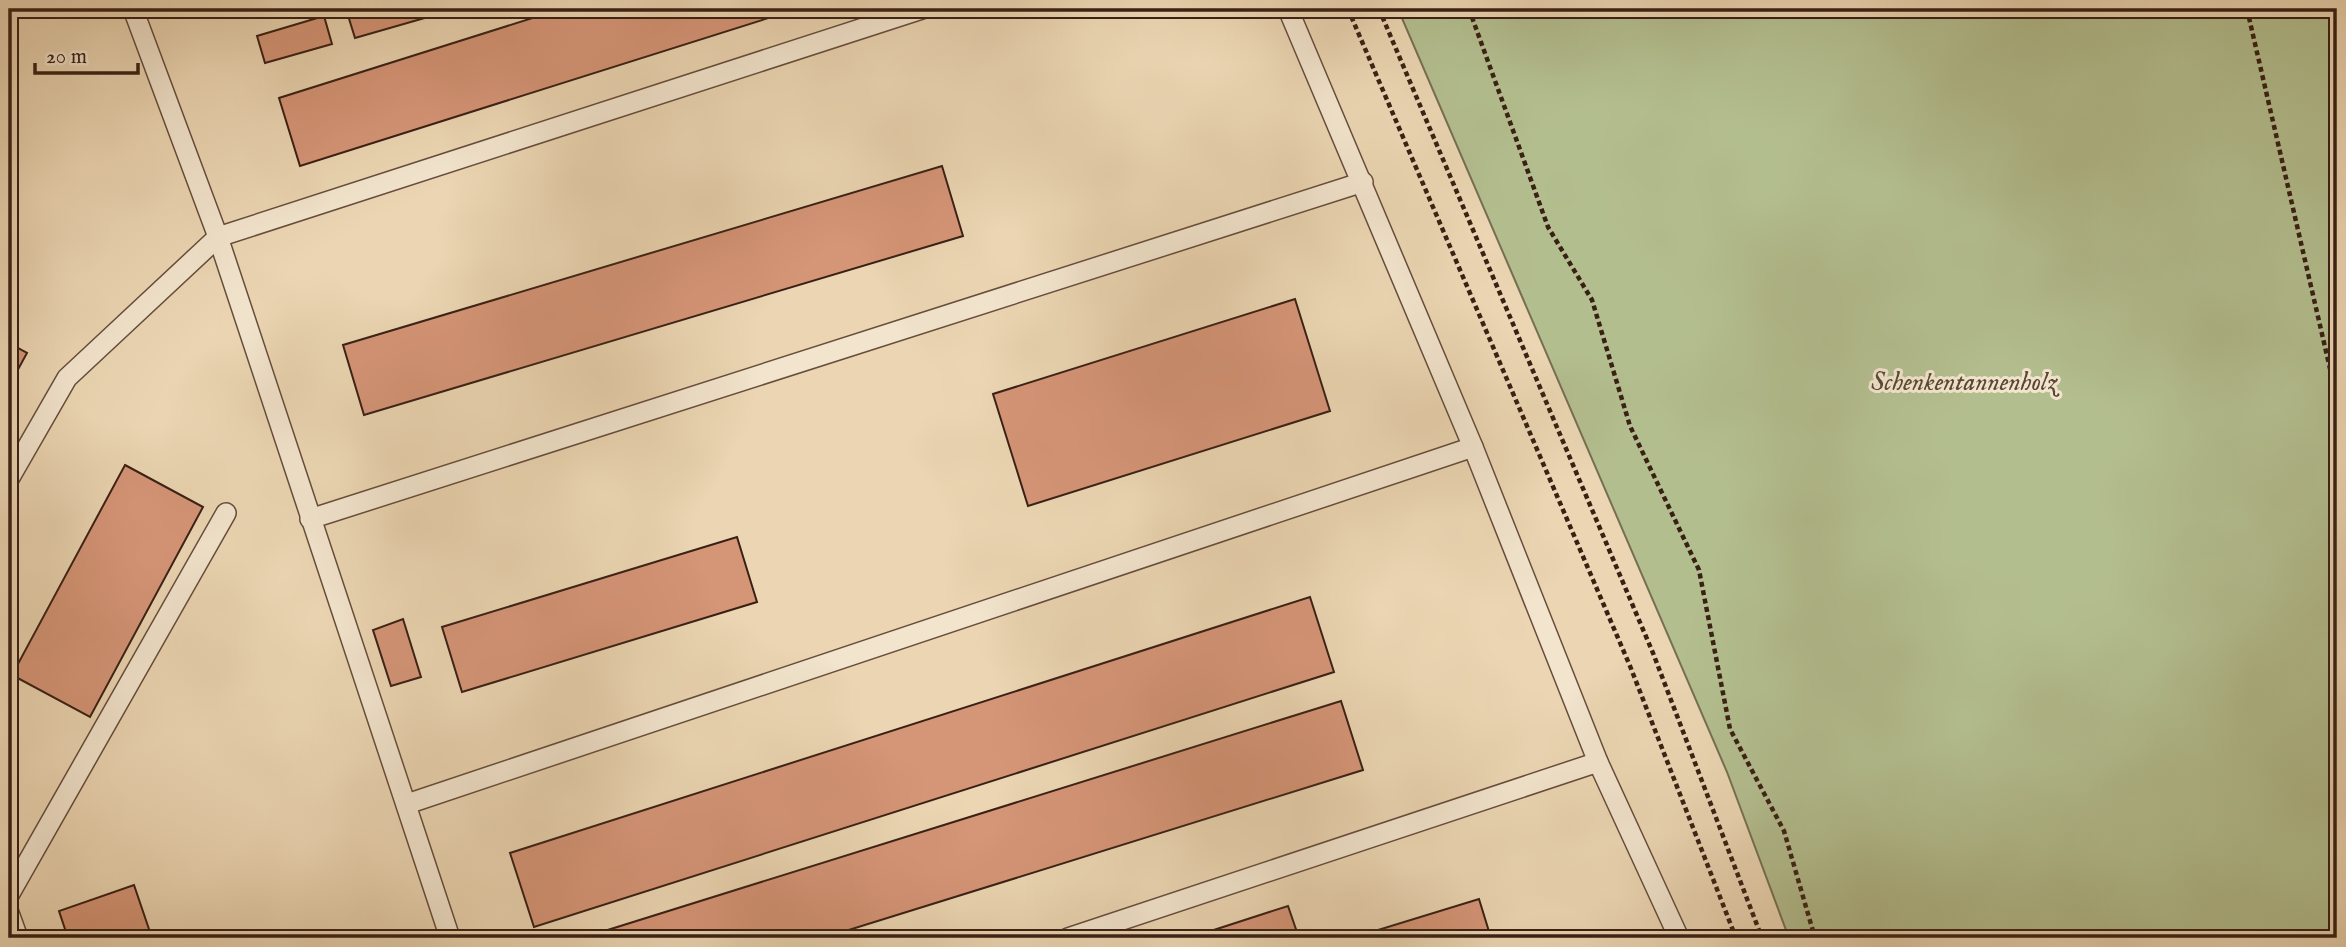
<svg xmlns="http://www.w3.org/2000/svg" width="2346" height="947" font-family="'IM FELL English',serif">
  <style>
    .green { fill: #b3be8f; stroke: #766f52; stroke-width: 2 }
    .building { fill: #d59577; stroke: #392015; stroke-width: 2 }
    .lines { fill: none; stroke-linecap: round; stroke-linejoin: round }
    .lane-casing { stroke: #664d3c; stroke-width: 22 }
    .path { stroke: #392015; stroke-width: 4.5; stroke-dasharray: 5 3.5; stroke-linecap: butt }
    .lane { stroke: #f2e4cd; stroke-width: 19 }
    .labels { text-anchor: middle; stroke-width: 6; stroke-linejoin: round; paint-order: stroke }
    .park-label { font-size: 26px; font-style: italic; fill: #584834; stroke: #f2e4cd }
  </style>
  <rect width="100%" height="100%" fill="#ebd5b2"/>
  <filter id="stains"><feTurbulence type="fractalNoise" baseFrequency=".00286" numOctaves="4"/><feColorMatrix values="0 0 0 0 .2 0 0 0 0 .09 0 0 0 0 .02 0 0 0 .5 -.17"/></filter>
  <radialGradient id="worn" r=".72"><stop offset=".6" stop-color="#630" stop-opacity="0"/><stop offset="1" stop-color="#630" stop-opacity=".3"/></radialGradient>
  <polygon class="green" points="1398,9 2337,9 2337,938 1789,938 1727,772"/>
  <g class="building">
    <polygon points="346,9 456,9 355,38"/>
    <polygon points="561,9 797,9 300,166 279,98"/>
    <polygon points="324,16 332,44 265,63 257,36"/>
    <polygon points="942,166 963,236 364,415 343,345"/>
    <polygon points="1295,299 1330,411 1028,506 993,394"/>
    <polygon points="9,343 27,353 9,386"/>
    <polygon points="125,465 203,507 90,717 12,675"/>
    <polygon points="737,537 757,602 462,692 442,627"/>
    <polygon points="1310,597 1334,672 534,927 510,853"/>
    <polygon points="403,619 421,677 391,686 373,630"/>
    <polygon points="1341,701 1363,770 823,938 582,938"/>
    <polygon points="134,885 152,938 68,938 59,911"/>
    <polygon points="1479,899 1491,938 1352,938"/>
    <polygon points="1288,906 1299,938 1189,938"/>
  </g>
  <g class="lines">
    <g class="lane-casing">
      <g id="lane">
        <polyline points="133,9 218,237 450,938"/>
        <polyline points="1288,9 1473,447 1598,762 1679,938"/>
        <polyline points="9,479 67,378 218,237 922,9"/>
        <polyline points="310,519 1363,182"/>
        <polyline points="407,804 1473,447"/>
        <polyline points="9,895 226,513"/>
        <polyline points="9,913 18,938"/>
        <polyline points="1068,938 1598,762"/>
      </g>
    </g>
    <g class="path">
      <polyline points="1348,9 1630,666 1736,938"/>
      <polyline points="1379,9 1653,653 1762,938"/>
      <polyline points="1469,9 1548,227 1592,300 1630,426 1699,570 1730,729 1784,831 1815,938"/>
      <polyline points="2247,9 2337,399"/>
    </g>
    <use href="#lane" class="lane"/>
  </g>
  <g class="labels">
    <g class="park-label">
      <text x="1964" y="390">Schenkentannenholz</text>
    </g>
  </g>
  <rect width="2346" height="947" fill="none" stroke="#ebd5b2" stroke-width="35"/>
  <rect x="10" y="10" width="2325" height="926" fill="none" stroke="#392015" stroke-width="3.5"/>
  <rect x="18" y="18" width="2311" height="912" fill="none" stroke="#392015" stroke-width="2"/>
  <path d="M35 63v10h103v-10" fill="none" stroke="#392015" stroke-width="3.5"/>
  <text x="46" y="63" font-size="21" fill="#392015" stroke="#f2e4cd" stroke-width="5" paint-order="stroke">20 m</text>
  <rect width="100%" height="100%" filter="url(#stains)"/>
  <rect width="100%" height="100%" fill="url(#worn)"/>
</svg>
